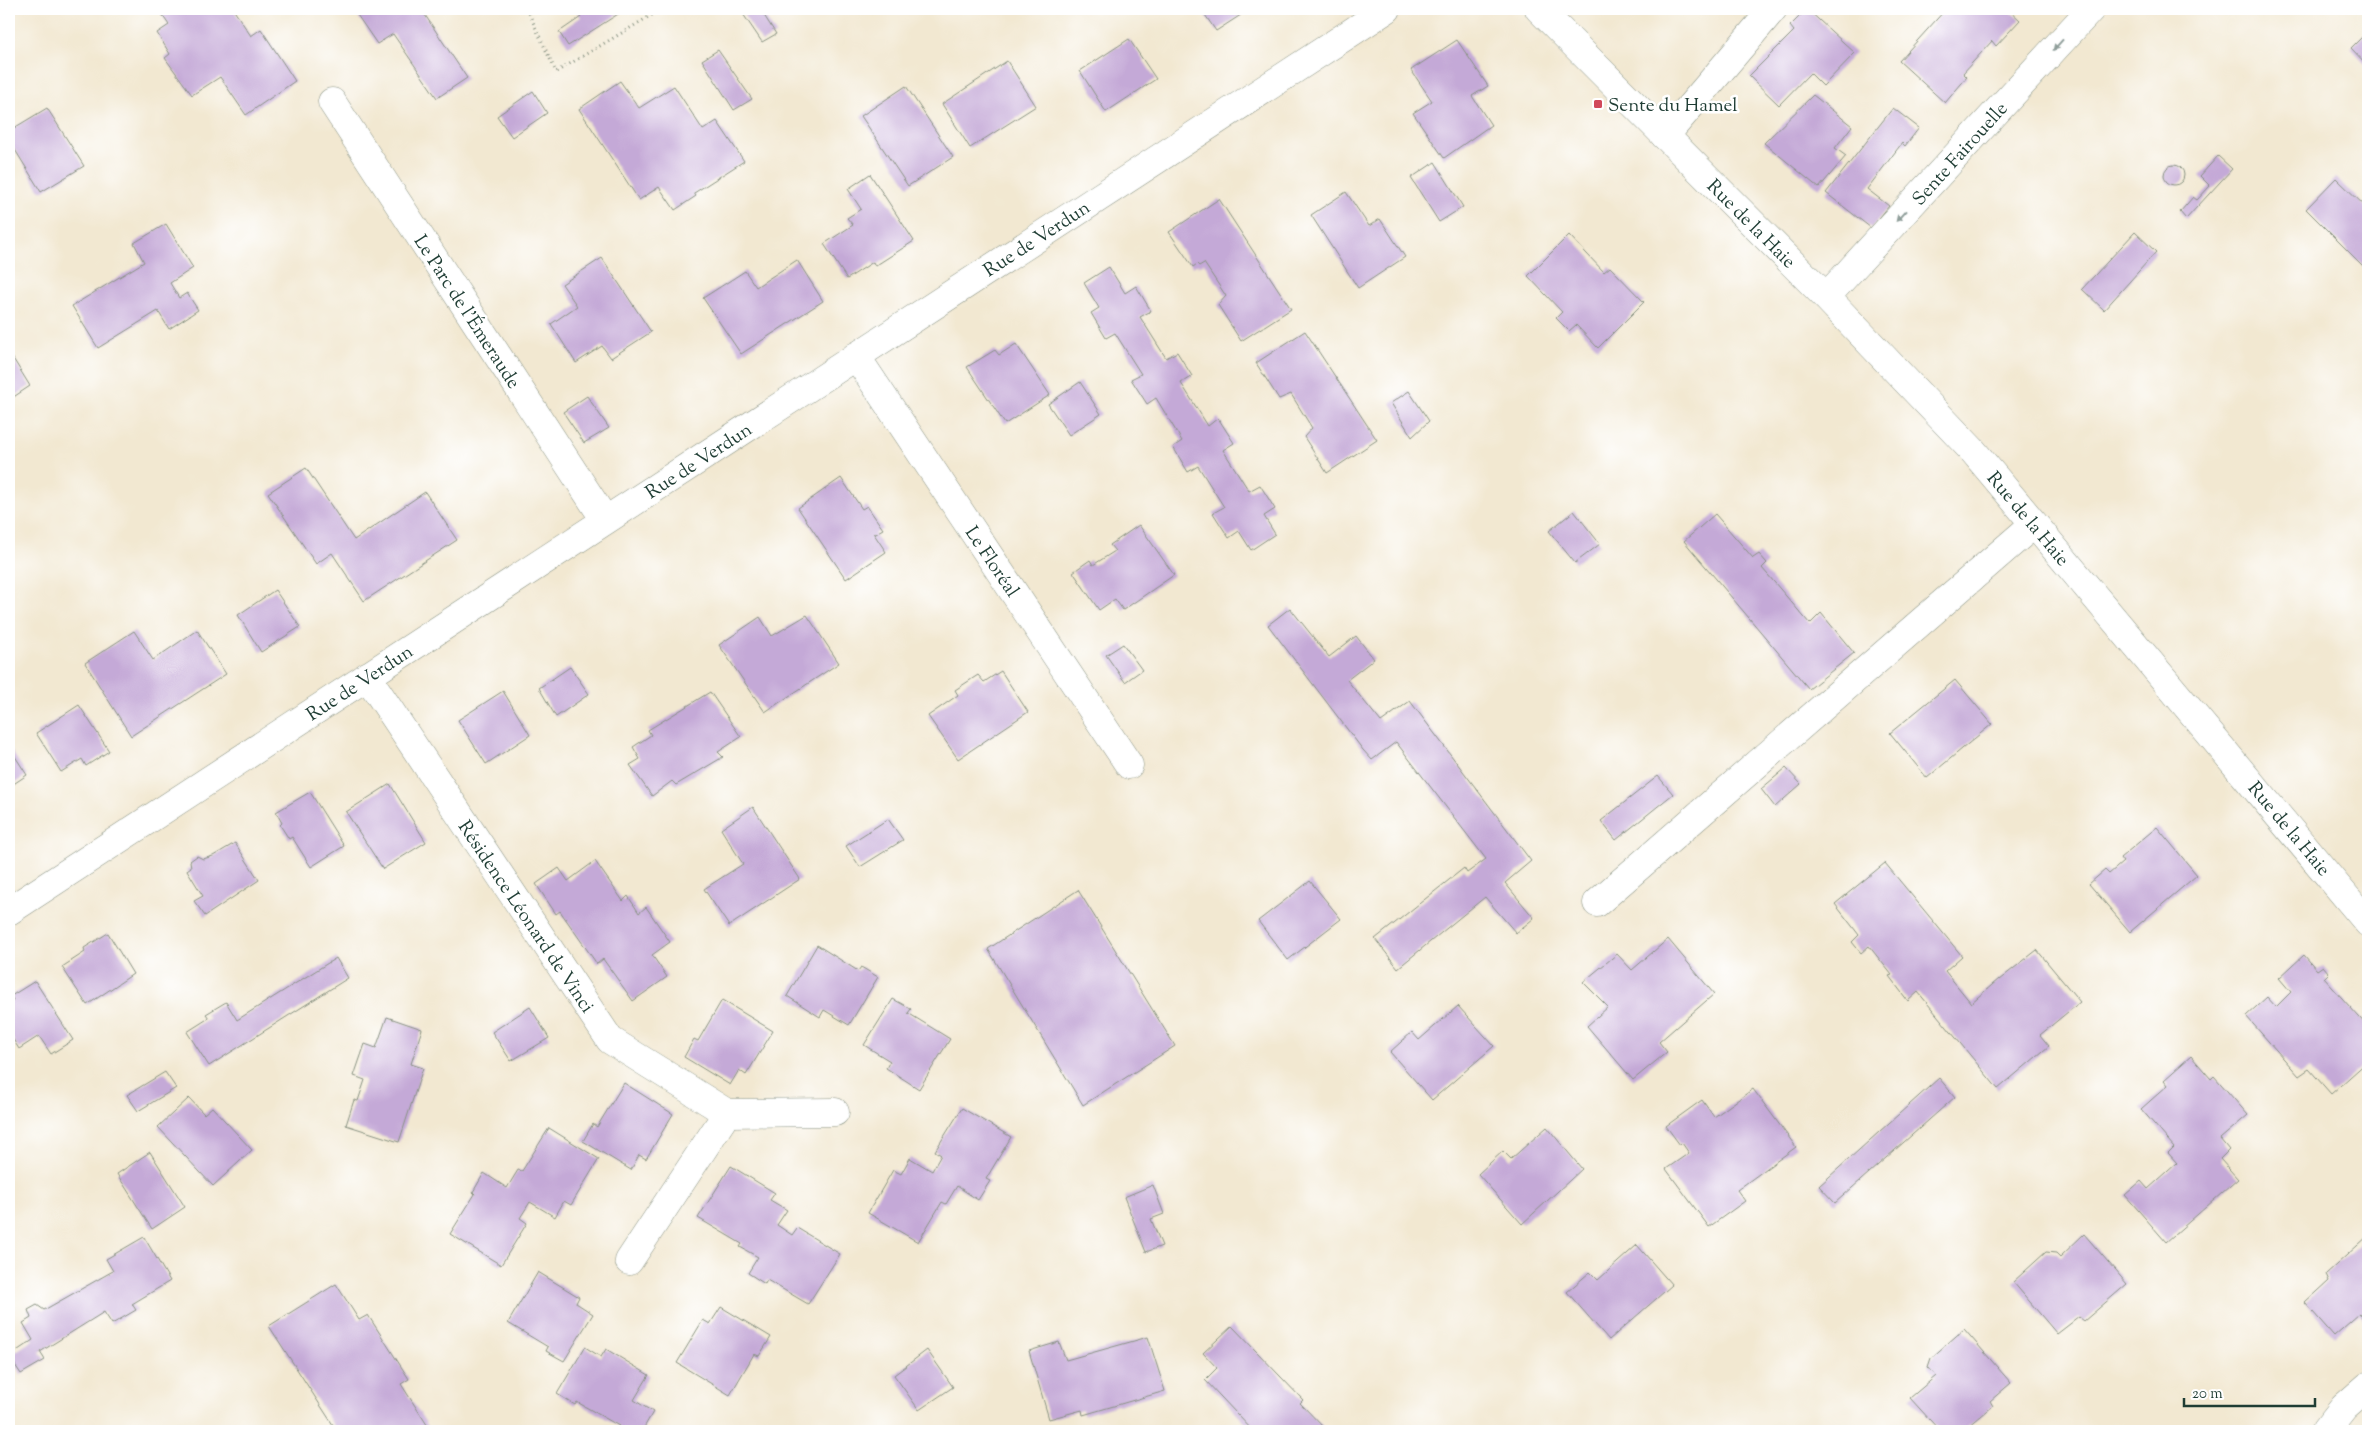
<svg xmlns="http://www.w3.org/2000/svg" width="2377" height="1440" font-family="'Sorts Mill Goudy',serif">
  <style>
    .building { fill: #c4a9d7 }
    .lines { fill: none; stroke-linecap: round; stroke-linejoin: round }
    .minor-casing { stroke: #889282; stroke-width: 29 }
    .path { stroke: #889282; stroke-width: 3; stroke-dasharray: 1 4; stroke-linecap: butt }
    .minor { stroke: #fff; stroke-width: 28 }
    .oneway { fill: #8f9e9a }
    .poi-dot { fill: #d1495b; stroke: #fff; stroke-width: 2 }
    .labels { text-anchor: middle; stroke-width: 5; stroke-linejoin: round; paint-order: stroke }
    .poi-label { font-size: 19px; fill: #1f3d34; stroke: #fff; text-anchor: start }
    .street-label { font-size: 19px; fill: #1f3d34; stroke: #fff }
  </style>
  <rect width="100%" height="100%" fill="#fff"/>
  <filter id="ink" filterUnits="userSpaceOnUse"><feTurbulence type="fractalNoise" baseFrequency=".02" numOctaves="2"/><feDisplacementMap in="SourceGraphic" scale="10" xChannelSelector="R" yChannelSelector="G"/><feConvolveMatrix kernelMatrix="1 2 1 2 8 2 1 2 1" color-interpolation-filters="sRGB"/></filter>
  <filter id="wash" filterUnits="userSpaceOnUse"><feTurbulence type="fractalNoise" baseFrequency=".0096" numOctaves="4" result="noise"/><feDisplacementMap in="SourceGraphic" scale="20" xChannelSelector="R" yChannelSelector="G"/><feGaussianBlur stdDeviation="1.12" result="paint"/><feColorMatrix in="noise" values="0 0 0 0 0 0 0 0 0 0 0 0 0 0 0 0 0 1.4 0 .05"/><feComposite in="paint" operator="in"/></filter>
  <g filter="url(#wash)">
    <rect width="100%" height="100%" fill="#f2e8d1"/>
    <g id="blocks">
      <g class="building">
        <polygon points="158,9 233,9 251,36 261,29 295,81 246,115 220,77 192,95 165,58 170,54 157,33 169,25"/>
        <polygon points="353,9 421,9 467,78 437,98 393,34 377,44"/>
        <polygon points="575,9 626,9 568,46 559,32 581,17"/>
        <polygon points="751,9 760,9 776,34 762,42 743,14"/>
        <polygon points="1201,9 1250,9 1216,31"/>
        <polygon points="1807,9 1855,53 1823,86 1810,73 1779,105 1749,76 1794,31 1790,26"/>
        <polygon points="1946,9 2008,9 2020,20 1996,46 1992,41 1963,73 1967,77 1945,103 1899,61"/>
        <polygon points="2368,31 2368,66 2351,48"/>
        <polygon points="1129,39 1156,79 1106,112 1080,71"/>
        <polygon points="1457,40 1488,86 1472,96 1491,125 1444,158 1413,113 1432,101 1411,70"/>
        <polygon points="718,50 752,99 734,110 702,60"/>
        <polygon points="1007,61 1036,106 970,148 942,104"/>
        <polygon points="620,81 639,108 674,86 703,130 717,121 744,161 694,193 696,196 675,210 659,187 639,200 579,109"/>
        <polygon points="906,86 953,157 908,186 861,116"/>
        <polygon points="533,91 547,113 512,137 497,116"/>
        <polygon points="1813,95 1852,126 1835,148 1846,156 1819,188 1764,143"/>
        <polygon points="47,108 84,166 41,192 9,140 9,131"/>
        <polygon points="1893,108 1919,128 1905,146 1902,143 1867,189 1889,206 1871,228 1826,193"/>
        <polygon points="2218,156 2232,169 2186,219 2180,212 2193,197 2197,200 2210,186 2200,176"/>
        <polygon points="1435,162 1463,207 1439,222 1411,178"/>
        <circle cx="2174" cy="175" r="10"/>
        <polygon points="870,174 914,241 875,266 873,262 847,279 824,244 853,225 847,218 861,209 848,189"/>
        <polygon points="2336,178 2368,209 2368,271 2306,209"/>
        <polygon points="1346,192 1369,226 1380,219 1405,257 1358,288 1311,215"/>
        <polygon points="1219,199 1291,309 1241,341 1218,305 1226,296 1204,263 1199,266 1197,264 1193,267 1169,232"/>
        <polygon points="166,224 193,268 170,283 179,298 187,293 198,310 169,329 158,311 98,348 72,306 144,262 134,243"/>
        <polygon points="2135,232 2156,252 2104,310 2082,289"/>
        <polygon points="1569,235 1604,272 1610,267 1644,302 1598,348 1576,325 1569,331 1556,318 1562,312 1528,276"/>
        <polygon points="602,258 651,332 611,358 602,346 576,363 551,324 577,306 562,284"/>
        <polygon points="797,260 823,301 741,354 703,298 745,271 756,287"/>
        <polygon points="1109,267 1125,293 1136,286 1151,311 1140,317 1166,358 1177,352 1192,376 1181,383 1208,426 1218,418 1234,443 1223,450 1249,491 1260,485 1275,509 1264,516 1275,534 1251,550 1239,531 1229,538 1213,513 1224,507 1198,466 1188,472 1173,447 1182,441 1156,398 1147,404 1131,379 1141,374 1115,333 1106,338 1091,313 1099,308 1084,283"/>
        <polygon points="1305,331 1377,440 1327,473 1304,437 1312,428 1291,394 1279,399 1256,363"/>
        <polygon points="1016,344 1050,395 1005,424 967,367 995,350 999,355"/>
        <polygon points="9,352 30,386 9,400"/>
        <polygon points="1080,382 1101,414 1069,435 1048,404"/>
        <polygon points="1409,391 1429,421 1412,437 1391,403"/>
        <polygon points="587,396 609,428 584,443 563,412"/>
        <polygon points="306,468 354,540 425,492 457,540 364,601 332,553 316,564 268,493"/>
        <polygon points="841,478 862,509 867,506 883,529 874,534 886,552 846,579 798,508"/>
        <polygon points="1574,511 1600,544 1575,563 1549,531"/>
        <polygon points="1715,514 1753,558 1759,554 1767,563 1762,568 1810,624 1821,613 1854,653 1809,689 1684,541"/>
        <polygon points="1139,525 1174,575 1123,610 1115,599 1099,610 1073,572 1090,560 1093,565 1115,551 1110,545"/>
        <polygon points="275,590 300,627 261,652 238,615"/>
        <polygon points="1290,608 1329,657 1356,636 1374,659 1347,680 1381,722 1410,701 1531,861 1505,883 1534,918 1516,933 1485,897 1398,968 1375,939 1464,868 1467,873 1486,859 1396,742 1372,760 1363,750 1268,625"/>
        <polygon points="807,615 839,663 765,712 719,645 760,617 772,636"/>
        <polygon points="197,630 226,674 131,736 85,663 134,631 153,660"/>
        <polygon points="1123,644 1142,670 1125,682 1106,655"/>
        <polygon points="570,667 589,694 556,717 539,688"/>
        <polygon points="1001,671 1028,712 958,759 928,716 958,695 955,690 978,675 984,682"/>
        <polygon points="1955,680 1992,724 1927,778 1890,733"/>
        <polygon points="503,691 530,735 486,764 458,720"/>
        <polygon points="710,692 741,737 718,752 723,757 676,785 672,781 652,796 630,765 640,759 633,747 651,735 648,730"/>
        <polygon points="79,705 109,751 86,766 82,759 61,772 36,733"/>
        <polygon points="9,747 27,775 9,787"/>
        <polygon points="1786,768 1801,784 1775,807 1761,789"/>
        <polygon points="1658,776 1673,794 1616,840 1601,821"/>
        <polygon points="390,784 426,842 383,869 346,812"/>
        <polygon points="310,792 344,846 311,867 292,837 289,839 280,825 282,823 276,812"/>
        <polygon points="753,807 800,879 729,926 704,889 743,864 721,829"/>
        <polygon points="888,819 903,840 860,867 846,846"/>
        <polygon points="2157,827 2197,875 2130,932 2089,884 2105,870 2109,874 2123,862 2120,858"/>
        <polygon points="235,843 259,880 205,916 194,901 203,896 187,870 191,867 190,861 197,856 203,859 213,856"/>
        <polygon points="595,861 623,901 628,896 639,913 646,907 670,942 652,955 667,977 633,1001 603,959 597,964 560,911 556,914 536,884 559,868 568,881"/>
        <polygon points="1885,863 1962,956 1945,971 1971,1003 1999,979 1999,980 2037,950 2080,1002 2040,1035 2049,1046 1998,1089 1918,992 1908,1001 1889,976 1892,975 1869,946 1861,953 1852,942 1859,935 1835,904"/>
        <polygon points="1310,881 1341,919 1288,960 1258,921"/>
        <polygon points="1078,890 1175,1046 1083,1105 988,949"/>
        <polygon points="108,933 133,974 87,1005 62,967 85,952 84,948"/>
        <polygon points="1668,939 1714,994 1659,1042 1667,1052 1633,1080 1587,1026 1608,1007 1583,982 1617,954 1632,970"/>
        <polygon points="817,945 858,971 861,967 878,977 849,1025 824,1010 820,1017 787,996"/>
        <polygon points="2304,955 2317,970 2323,966 2329,973 2324,978 2368,1027 2368,1061 2331,1094 2309,1069 2299,1076 2246,1016 2267,997 2276,1007 2291,992 2279,978"/>
        <polygon points="336,958 348,978 209,1066 187,1032 209,1018 206,1014 226,1002 237,1020"/>
        <polygon points="35,981 73,1040 51,1054 39,1036 19,1049 9,1033 9,1002 13,1000 11,996"/>
        <polygon points="893,999 911,1009 908,1013 950,1039 919,1089 886,1068 890,1061 864,1045"/>
        <polygon points="722,1000 773,1031 746,1075 739,1070 730,1085 684,1057 694,1039 698,1041"/>
        <polygon points="1458,1006 1494,1046 1432,1100 1390,1052 1412,1032 1419,1040"/>
        <polygon points="530,1007 549,1038 511,1061 492,1032"/>
        <polygon points="387,1017 422,1029 411,1064 423,1068 399,1142 346,1125 354,1100 358,1101 365,1080 354,1076 365,1044 376,1048"/>
        <polygon points="2191,1056 2211,1079 2214,1076 2248,1115 2220,1139 2229,1150 2220,1159 2238,1179 2166,1242 2125,1195 2141,1181 2148,1189 2177,1163 2168,1153 2174,1147 2141,1109 2168,1085 2164,1080"/>
        <polygon points="165,1072 176,1088 138,1111 127,1095"/>
        <polygon points="1939,1078 1955,1097 1835,1203 1819,1186"/>
        <polygon points="624,1083 673,1114 646,1159 639,1155 631,1170 583,1141 593,1124 597,1127"/>
        <polygon points="1753,1089 1796,1147 1737,1190 1745,1201 1709,1227 1666,1169 1689,1153 1682,1143 1680,1145 1666,1126 1702,1100 1714,1117"/>
        <polygon points="189,1098 204,1114 212,1107 252,1150 213,1186 158,1127"/>
        <polygon points="962,1108 1011,1137 986,1179 990,1181 978,1200 957,1186 946,1204 942,1202 918,1242 868,1213 893,1170 901,1174 910,1158 932,1171 941,1155 935,1151"/>
        <polygon points="1547,1127 1582,1169 1522,1224 1478,1174 1503,1151 1511,1159"/>
        <polygon points="549,1128 599,1159 571,1205 564,1201 555,1217 530,1202 520,1218 527,1223 501,1265 450,1234 475,1194 473,1192 484,1173 507,1188 518,1170 522,1171"/>
        <polygon points="150,1152 185,1207 152,1229 117,1174"/>
        <polygon points="731,1166 775,1193 770,1200 787,1210 777,1225 792,1235 797,1228 840,1254 808,1304 767,1280 765,1284 748,1273 758,1257 740,1247 742,1244 698,1218"/>
        <polygon points="1153,1185 1164,1214 1151,1219 1162,1246 1146,1252 1124,1197"/>
        <polygon points="2084,1234 2127,1284 2084,1321 2079,1317 2057,1334 2013,1282 2046,1252 2056,1253 2060,1257"/>
        <polygon points="2368,1236 2368,1316 2364,1319 2359,1314 2334,1336 2305,1303 2329,1281 2326,1274"/>
        <polygon points="144,1237 170,1281 132,1304 136,1310 112,1324 104,1312 40,1352 45,1360 21,1374 9,1356 33,1340 23,1323 31,1318 28,1310 37,1305 44,1310 113,1271 106,1259"/>
        <polygon points="1637,1245 1672,1285 1609,1340 1567,1292 1590,1272 1598,1280"/>
        <polygon points="538,1272 579,1297 576,1303 593,1314 564,1361 546,1351 548,1347 508,1323"/>
        <polygon points="336,1284 359,1320 368,1315 409,1379 401,1384 431,1431 337,1431 269,1326"/>
        <polygon points="721,1307 771,1337 759,1356 754,1354 730,1395 677,1363 703,1320 710,1324"/>
        <polygon points="1232,1326 1303,1400 1300,1403 1327,1431 1253,1431 1205,1380 1217,1368 1203,1353"/>
        <polygon points="1964,1329 2011,1383 1990,1401 1993,1406 1963,1431 1940,1431 1910,1398 1936,1376 1928,1367 1931,1358"/>
        <polygon points="1148,1337 1165,1391 1083,1415 1082,1410 1049,1419 1029,1351 1059,1342 1066,1360"/>
        <polygon points="585,1347 601,1357 606,1349 649,1375 634,1400 653,1412 642,1431 615,1431 619,1426 577,1402 575,1405 557,1394"/>
        <polygon points="927,1350 953,1387 919,1410 894,1375"/>
      </g>
    </g>
  </g>
  <g filter="url(#ink)">
    <use href="#blocks" fill-opacity="0" stroke="#889282" stroke-width="1"/>
    <g class="lines">
      <g class="minor-casing">
        <g id="minor">
          <polyline points="1539,9 1826,297 1974,452 2368,923"/>
          <polyline points="332,102 605,520"/>
          <polyline points="1665,136 1773,9"/>
          <polyline points="1826,297 2091,9"/>
          <polyline points="856,356 1129,765"/>
          <polyline points="367,676 610,1040 727,1113 835,1112"/>
          <polyline points="1597,903 2034,524"/>
          <polyline points="9,911 1387,9"/>
          <polyline points="629,1261 727,1113"/>
          <polyline points="2325,1431 2344,1407 2368,1386"/>
        </g>
      </g>
      <polyline class="path" points="527,9 556,72 662,9"/>
      <use href="#minor" class="minor"/>
    </g>
    <defs><path id="oneway-solid" d="M-6-.8H1V-3.2L6.5 0L1 3.2V.8H-6Z" transform="scale(1.25)"/></defs>
    <g class="oneway">
      <use href="#oneway-solid" transform="translate(2058 45) rotate(132)"/>
      <use href="#oneway-solid" transform="translate(1901 216) rotate(132)"/>
    </g>
  </g>
  <rect class="poi-dot" x="1593" y="99" width="10" height="10" rx="2.5"/>
  <g class="labels">
    <g class="poi-label">
      <text x="1608" y="111">Sente du Hamel</text>
    </g>
    <g class="street-label">
      <text transform="translate(1959 153) rotate(-48)" y="7">Sente Fairouelle</text>
      <text transform="translate(1752 223) rotate(45)" y="7">Rue de la Haie</text>
      <text transform="translate(1036 238) rotate(-33)" y="7">Rue de Verdun</text>
      <text transform="translate(468 311) rotate(57)" y="7">Le Parc de l'Émeraude</text>
      <text transform="translate(698 460) rotate(-33)" y="7">Rue de Verdun</text>
      <text transform="translate(2029 518) rotate(50)" y="7">Rue de la Haie</text>
      <text transform="translate(993 561) rotate(56)" y="7">Le Floréal</text>
      <text transform="translate(359 682) rotate(-33)" y="7">Rue de Verdun</text>
      <text transform="translate(2290 828) rotate(50)" y="7">Rue de la Haie</text>
      <text transform="translate(527 916) rotate(56)" y="7">Résidence Léonard de Vinci</text>
    </g>
  </g>
  <rect width="2377" height="1440" fill="none" stroke="#fff" stroke-width="30"/>
  <path d="M2184 1398v8h131v-8" fill="none" stroke="#1f3d34" stroke-width="2.5"/>
  <text x="2192" y="1398" font-size="15" fill="#1f3d34" stroke="#ffffff" stroke-width="4" paint-order="stroke">20 m</text>
</svg>
